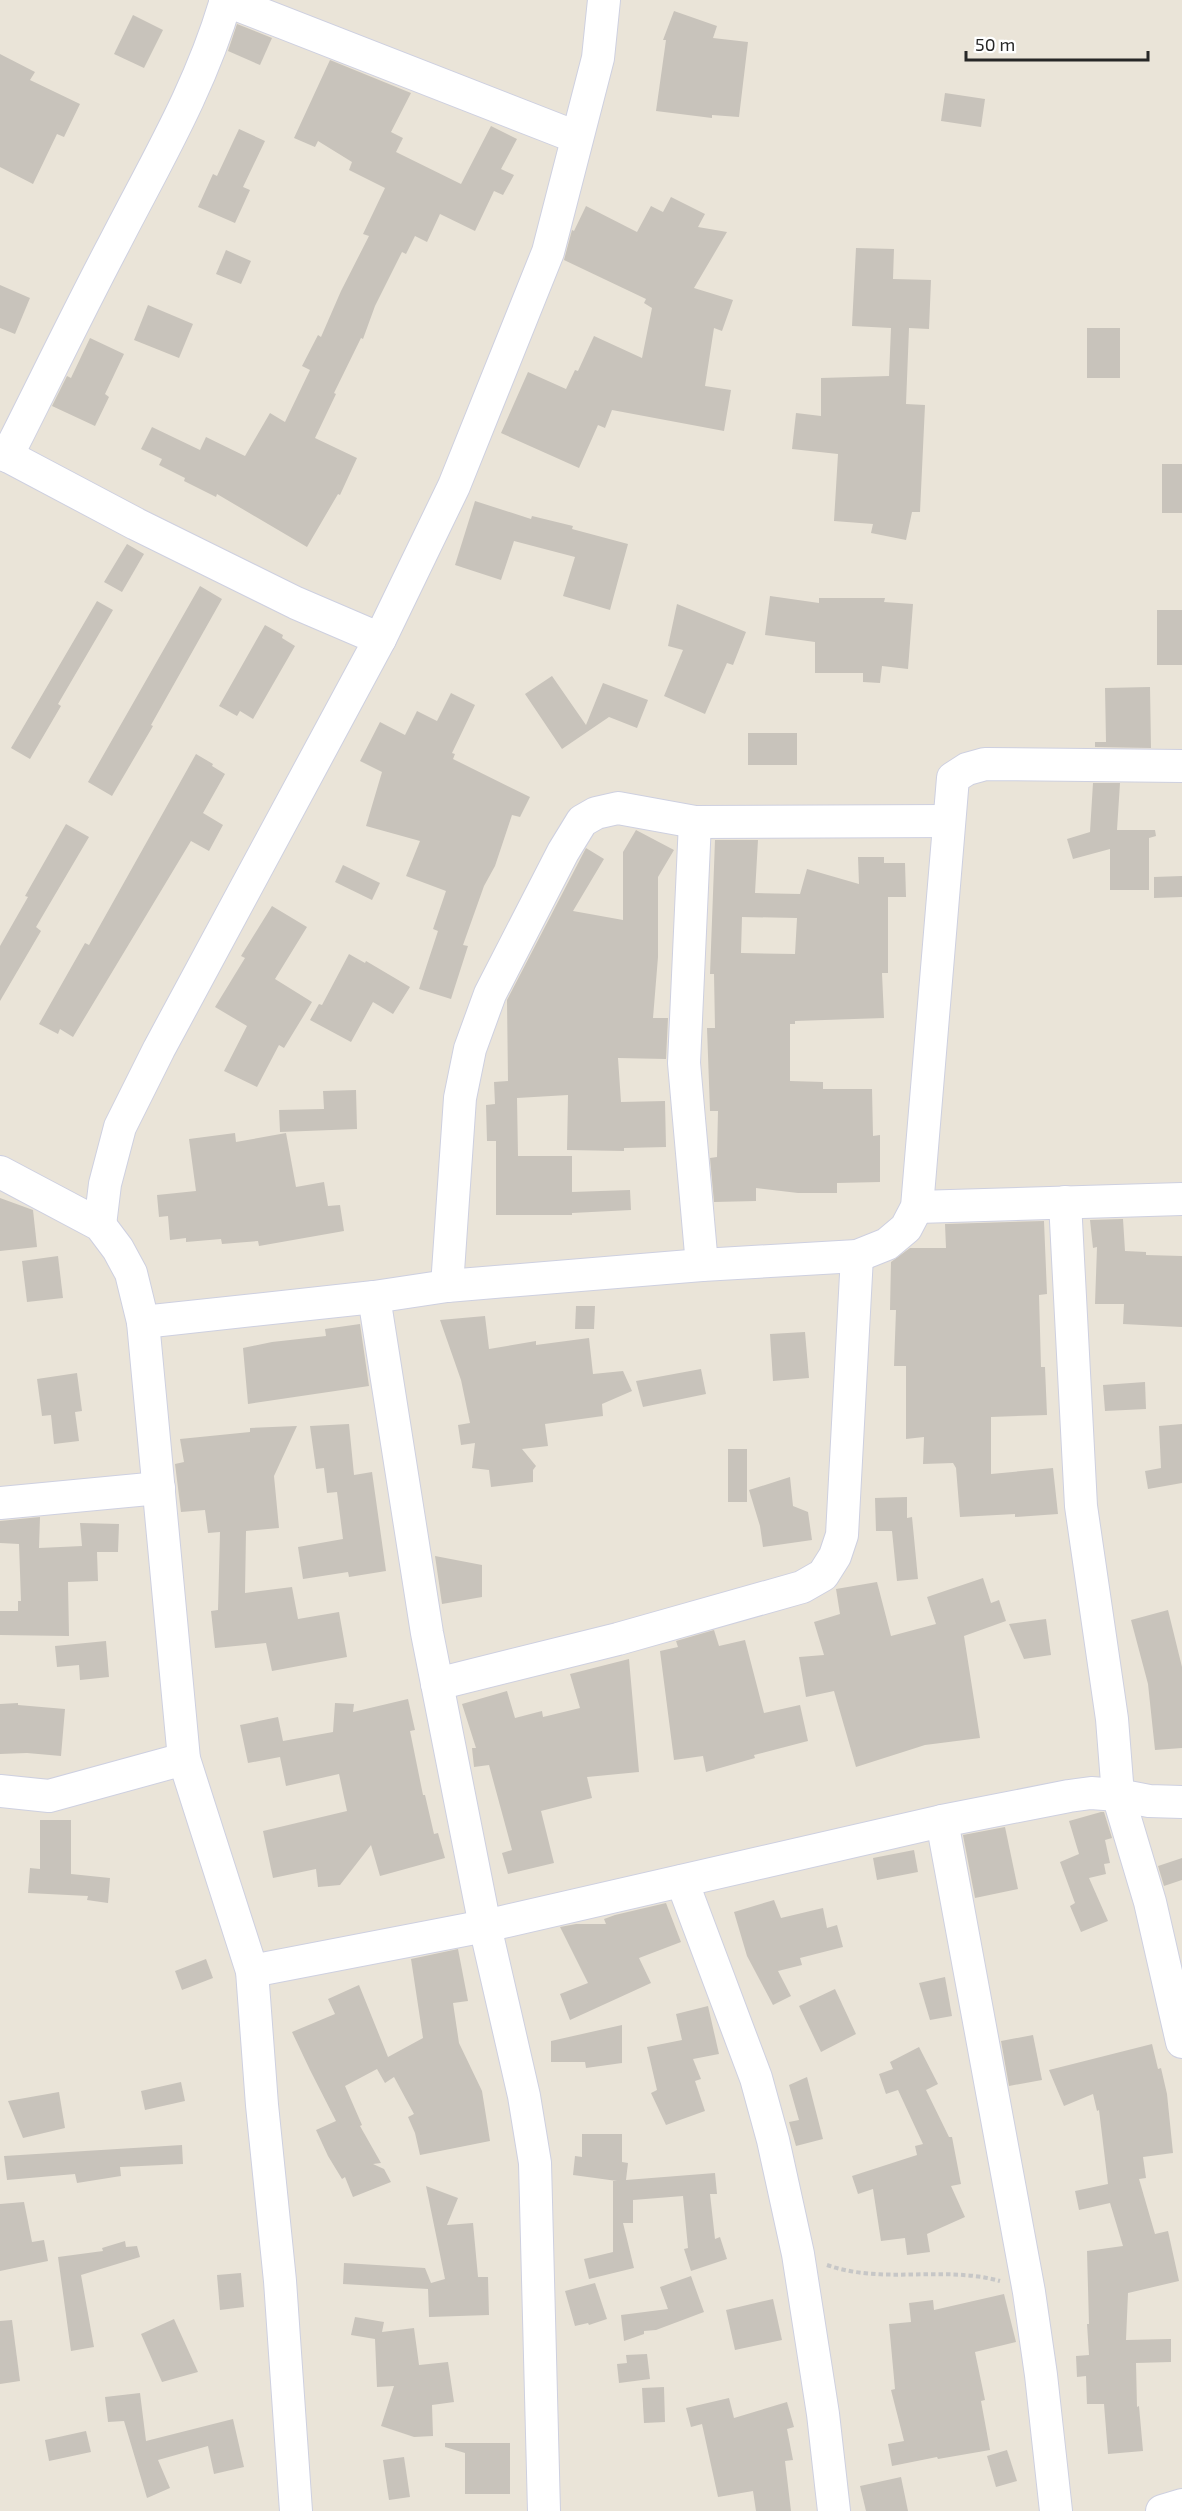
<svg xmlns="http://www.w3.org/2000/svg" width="1182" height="2511" font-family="'Exo 2',sans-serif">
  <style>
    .building { fill: #c8c3bb; fill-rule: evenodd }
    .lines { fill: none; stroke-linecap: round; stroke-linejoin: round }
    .minor-casing { stroke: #ced0e0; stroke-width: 34 }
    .path { stroke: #c7c7c7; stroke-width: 4; stroke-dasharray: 4.5 3; stroke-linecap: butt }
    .minor { stroke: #fff; stroke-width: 32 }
  </style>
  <rect width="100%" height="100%" fill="#eae4d8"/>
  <g class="building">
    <polygon points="674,11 717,26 713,38 748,42 739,117 712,115 712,118 656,111 666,40 663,40"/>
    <polygon points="133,15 163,30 144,68 114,54"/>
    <polygon points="237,24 272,38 260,65 228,51"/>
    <polygon points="0,54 35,72 30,80 80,104 64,137 57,134 33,184 0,167"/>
    <polygon points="330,60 411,93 391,132 403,138 396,152 461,184 491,126 517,139 501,169 514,175 503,195 494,191 475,231 440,214 427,242 415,236 406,254 402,252 375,306 363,339 361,338 334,393 336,394 315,438 357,458 340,495 338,494 307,547 217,494 216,497 184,481 185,478 159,465 162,459 141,449 152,427 200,450 206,437 245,456 270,413 285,422 310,370 302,366 318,335 321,337 341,291 369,236 363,234 385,188 349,170 352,162 318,141 315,147 294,138"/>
    <polygon points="945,93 985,99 981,127 941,121"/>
    <polygon points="239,129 265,141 243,187 250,190 235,223 198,207 213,174 217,176"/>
    <polygon points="671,197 705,214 698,227 727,232 694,288 733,300 722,331 714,328 705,386 731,390 724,431 612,410 605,428 598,425 579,468 501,433 528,372 566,389 575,370 578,371 594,336 642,358 652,308 644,303 646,299 564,260 572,230 574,231 586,206 637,232 651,206 663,212"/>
    <polygon points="856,248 894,249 893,279 931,280 929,329 909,328 906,404 925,405 920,512 912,512 906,540 871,533 873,524 834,521 838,454 792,449 796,413 821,416 821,378 889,376 891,328 852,326"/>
    <polygon points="226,250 251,261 241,284 216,274"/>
    <polygon points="0,285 30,298 15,334 0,328"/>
    <polygon points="148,305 193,324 179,358 134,340"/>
    <rect x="1087" y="328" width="33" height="50"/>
    <polygon points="90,338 124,354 105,394 109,397 95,426 52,406 67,376 71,378"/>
    <rect x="1162" y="464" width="20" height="49"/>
    <polygon points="475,501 531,519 532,516 573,526 572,529 628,544 610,610 563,596 575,557 514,541 501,580 455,565"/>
    <polygon points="127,544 144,554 122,592 104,582"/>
    <polygon points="200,586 222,599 151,725 153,726 112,796 88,782"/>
    <polygon points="770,596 819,603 819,598 885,598 884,602 913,604 908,669 882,666 880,683 863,682 863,673 815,673 815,642 765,635"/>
    <polygon points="97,601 113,610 58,704 61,706 30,759 11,748"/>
    <polygon points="677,604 746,632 733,665 727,663 705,714 664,696 683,650 668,646"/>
    <rect x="1157" y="610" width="25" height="55"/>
    <polygon points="265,625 283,635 282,638 295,646 253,719 240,711 237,716 219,706"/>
    <polygon points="552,676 586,725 603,683 648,700 637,728 609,717 562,749 525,694"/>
    <polygon points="1150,687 1151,748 1095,747 1095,742 1106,742 1105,688"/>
    <polygon points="451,693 475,705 452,753 455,754 453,759 530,797 520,817 512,815 495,866 484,886 463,945 468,946 451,999 419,989 438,931 433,929 446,891 406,876 420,841 366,826 382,772 360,761 380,722 405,735 417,711 437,721"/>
    <rect x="748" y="733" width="49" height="32"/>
    <polygon points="196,754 213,764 212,766 225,774 203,813 223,825 209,851 191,841 73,1037 60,1029 58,1034 39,1024 85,943 89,945"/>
    <polygon points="1093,783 1120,783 1117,830 1155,830 1156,836 1149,838 1149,890 1110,890 1110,849 1073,859 1067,839 1090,832"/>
    <polygon points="66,824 89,837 36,927 41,931 0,1001 0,946 28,897 25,896"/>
    <polygon points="636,830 674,850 658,877 658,957 653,1018 668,1018 666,1059 618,1058 621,1102 665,1101 666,1147 624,1148 624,1151 567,1150 568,1095 517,1098 518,1156 572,1156 572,1192 630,1190 631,1210 572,1213 572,1215 496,1215 496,1141 487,1141 486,1105 495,1104 494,1082 508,1081 507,1000 586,848 604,859 573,911 623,920 623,852"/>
    <path d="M715,840H758L755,893L800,894L807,869L859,884L858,857H884V863H905L906,897H888V973H882L884,1018L795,1021V1024H790V1081L823,1082V1089H872L873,1136L880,1135V1182L837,1183V1193H798L756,1188V1201L714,1202L710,1158L717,1157L718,1111H710L707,1028H715L714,974H710ZM742,917L797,918L795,954L741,953Z"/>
    <polygon points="343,865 380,883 372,900 335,882"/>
    <polygon points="1182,876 1182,897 1154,898 1154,877"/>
    <polygon points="272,906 307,927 275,979 312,1002 284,1048 279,1045 257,1087 224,1071 247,1026 215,1007 245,958 241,956"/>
    <polygon points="349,954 365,963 366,961 410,987 393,1014 373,1002 351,1042 310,1020 319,1004 322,1005"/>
    <polygon points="356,1090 357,1129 280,1132 279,1110 324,1109 323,1091"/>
    <polygon points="235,1133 236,1142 286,1133 296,1187 324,1182 328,1206 340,1205 344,1231 259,1246 258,1241 222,1244 221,1239 186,1242 186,1238 170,1240 168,1216 159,1217 157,1195 196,1191 189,1139"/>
    <polygon points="0,1198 33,1210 37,1247 0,1251"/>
    <polygon points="1123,1219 1125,1251 1146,1252 1146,1255 1182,1256 1182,1327 1123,1324 1124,1304 1095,1304 1097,1247 1093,1248 1090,1220"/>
    <polygon points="1044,1221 1047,1294 1039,1295 1041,1367 1045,1367 1047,1415 991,1417 991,1474 1053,1468 1058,1514 1015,1517 1015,1514 960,1517 956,1468 953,1463 923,1464 924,1437 906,1439 906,1366 894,1366 896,1310 890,1310 891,1262 910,1248 946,1248 945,1224"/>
    <polygon points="58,1256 63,1298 27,1302 22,1261"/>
    <polygon points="576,1306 595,1306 594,1329 575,1329"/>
    <polygon points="485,1316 489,1349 536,1341 536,1345 589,1338 593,1374 623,1371 632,1391 602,1404 603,1416 545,1424 548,1446 522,1449 536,1466 533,1470 533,1482 491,1487 489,1470 472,1468 475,1443 461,1445 458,1425 470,1423 461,1380 440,1320"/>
    <polygon points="360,1324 369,1386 248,1404 243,1348 272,1342 326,1336 325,1329"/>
    <polygon points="805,1332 809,1378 773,1381 770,1334"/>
    <polygon points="701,1369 706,1394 643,1407 636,1381"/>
    <polygon points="77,1373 82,1411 75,1412 79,1441 54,1444 51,1415 42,1416 37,1379"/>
    <polygon points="1145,1382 1146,1409 1105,1411 1103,1385"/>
    <polygon points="349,1424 354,1475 372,1472 386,1571 349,1577 348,1572 303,1579 298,1547 343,1539 337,1492 327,1493 324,1468 316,1469 310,1426"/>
    <polygon points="1182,1424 1182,1483 1148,1489 1145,1471 1161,1468 1159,1426"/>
    <polygon points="297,1426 274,1476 279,1528 246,1531 245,1593 292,1587 298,1619 339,1612 347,1657 272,1671 266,1643 215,1648 211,1611 218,1610 220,1532 208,1533 205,1510 181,1512 175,1464 184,1462 180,1439 250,1432 250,1428"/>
    <rect x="728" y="1449" width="19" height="53"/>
    <polygon points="790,1477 793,1506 808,1512 812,1540 763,1547 760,1526 749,1490"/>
    <polygon points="907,1497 907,1518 912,1517 918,1579 897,1581 892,1531 876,1531 875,1498"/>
    <polygon points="40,1517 39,1548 82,1546 80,1523 119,1524 118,1552 97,1552 98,1581 68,1582 69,1636 0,1635 0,1611 18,1611 18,1601 21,1601 19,1544 0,1543 0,1521"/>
    <polygon points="435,1556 482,1565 482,1597 442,1604"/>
    <polygon points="983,1578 991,1603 999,1600 1006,1621 964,1636 980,1738 925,1745 856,1767 834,1691 806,1697 799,1657 824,1655 814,1622 840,1614 836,1589 877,1582 891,1636 936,1624 927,1597"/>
    <polygon points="1168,1610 1182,1667 1182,1748 1155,1750 1148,1684 1131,1620"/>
    <polygon points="1046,1619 1051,1655 1024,1659 1009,1624"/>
    <polygon points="714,1630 719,1646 745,1640 764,1713 800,1705 808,1741 754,1755 755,1758 706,1772 703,1756 674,1760 660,1651 678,1647 676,1641"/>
    <polygon points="106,1641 109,1677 80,1680 79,1665 57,1667 55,1646"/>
    <polygon points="629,1659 639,1772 587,1777 592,1798 541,1811 554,1863 508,1874 502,1853 512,1850 489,1765 474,1767 472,1748 476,1748 462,1704 507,1691 515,1718 542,1711 543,1717 580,1708 570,1674"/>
    <polygon points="408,1699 415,1730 410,1731 423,1795 425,1795 434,1834 438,1833 445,1858 380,1876 371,1845 340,1885 318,1887 316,1869 273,1878 263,1831 347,1811 339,1774 286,1786 280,1757 248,1763 240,1725 278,1717 283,1741 333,1732 335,1703 354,1704 353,1712"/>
    <polygon points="18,1703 18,1705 65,1709 61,1756 27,1753 0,1754 0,1704"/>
    <polygon points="1101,1812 1104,1812 1112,1838 1105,1840 1110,1863 1104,1864 1106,1874 1089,1878 1108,1921 1081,1932 1070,1906 1075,1903 1060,1862 1079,1854 1069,1821"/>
    <polygon points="40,1820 71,1820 71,1874 110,1878 108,1903 87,1900 88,1896 28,1893 30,1868 40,1869"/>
    <polygon points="1005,1827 1018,1889 975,1898 963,1835"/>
    <polygon points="914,1850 918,1872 877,1880 873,1858"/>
    <polygon points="1182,1858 1182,1880 1164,1886 1158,1866"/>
    <polygon points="774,1900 781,1918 823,1908 827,1928 837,1925 843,1947 800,1958 802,1965 778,1971 791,1996 773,2005 747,1956 734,1912"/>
    <polygon points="666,1903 681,1942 639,1958 651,1983 570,2020 560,1994 588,1983 560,1927 576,1924 606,1924 604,1919 615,1915"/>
    <polygon points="458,1949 468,2001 453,2003 459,2043 482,2091 490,2141 420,2155 415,2133 408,2117 414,2114 394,2077 385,2083 377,2069 345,2086 362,2125 360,2126 381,2163 373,2164 384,2169 391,2182 353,2197 345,2177 342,2179 328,2156 316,2130 336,2121 310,2070 292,2032 335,2014 328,1999 359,1985 388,2057 423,2038 411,1959"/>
    <polygon points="206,1959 213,1978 182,1990 175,1971"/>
    <polygon points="945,1977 952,2016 930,2020 919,1983"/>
    <polygon points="835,1989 856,2034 821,2052 799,2006"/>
    <polygon points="708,2006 719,2054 693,2059 701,2079 695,2081 705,2111 666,2125 651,2093 657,2090 647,2047 682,2040 676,2014"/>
    <polygon points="622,2025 622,2063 586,2068 585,2062 551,2062 551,2041"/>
    <polygon points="1033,2035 1042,2080 1009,2086 1001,2041"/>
    <polygon points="1152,2044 1158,2069 1161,2068 1167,2094 1173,2153 1143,2157 1146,2178 1139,2179 1155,2234 1168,2231 1179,2281 1128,2293 1126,2340 1171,2339 1171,2362 1136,2363 1137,2407 1139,2406 1143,2451 1108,2454 1104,2404 1087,2404 1086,2376 1077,2377 1076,2356 1089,2355 1087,2324 1089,2324 1087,2251 1123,2246 1110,2203 1079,2210 1075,2191 1108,2184 1099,2110 1097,2111 1093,2094 1064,2106 1049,2070"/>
    <polygon points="919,2047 938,2084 926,2090 949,2137 952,2137 961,2184 951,2186 965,2217 927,2234 930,2252 907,2255 905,2238 881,2241 873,2189 858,2194 852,2176 917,2155 915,2146 923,2144 898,2090 886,2094 879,2074 893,2069 890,2062"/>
    <polygon points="807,2077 823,2139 796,2146 789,2122 799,2120 789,2085"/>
    <polygon points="181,2082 185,2101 145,2110 141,2091"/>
    <polygon points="59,2092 65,2128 23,2138 8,2101"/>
    <polygon points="582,2134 622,2134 622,2162 628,2163 626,2180 715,2173 717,2194 710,2194 715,2239 720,2237 727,2259 691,2271 684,2249 688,2248 683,2196 633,2200 633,2223 623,2223 634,2268 589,2279 584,2259 613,2252 613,2181 617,2181 573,2175 575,2156 582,2157"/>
    <polygon points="182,2145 183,2164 120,2167 121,2176 77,2183 75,2174 7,2180 4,2156"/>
    <polygon points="426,2186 458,2198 447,2225 473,2223 478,2277 488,2277 489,2315 429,2317 428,2289 343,2284 344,2263 425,2268 431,2283 445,2279"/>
    <polygon points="24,2202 32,2242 44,2240 48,2261 0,2271 0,2204"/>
    <polygon points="125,2241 126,2247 137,2246 140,2257 81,2275 94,2347 71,2351 58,2257 103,2251 102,2248"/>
    <polygon points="241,2273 244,2307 220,2310 217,2275"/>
    <polygon points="691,2276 704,2312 656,2330 644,2331 644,2334 624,2341 621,2315 668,2309 660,2287"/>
    <polygon points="595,2283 607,2319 589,2325 588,2323 575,2326 565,2291"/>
    <polygon points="1004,2294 1016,2342 975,2352 985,2400 981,2401 990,2450 938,2459 937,2457 892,2466 888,2444 904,2441 891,2390 895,2389 889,2324 911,2322 909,2303 933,2300 934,2310"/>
    <polygon points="773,2299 782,2340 735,2350 726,2310"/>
    <polygon points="355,2317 384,2322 382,2332 414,2328 419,2365 448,2362 454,2402 432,2405 433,2436 414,2437 381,2426 394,2386 377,2387 375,2339 351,2335"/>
    <polygon points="174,2319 198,2372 162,2382 141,2334"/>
    <polygon points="12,2320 20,2381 0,2384 0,2321"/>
    <polygon points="647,2354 650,2379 619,2383 617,2364 627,2363 626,2355"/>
    <polygon points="664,2387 665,2422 644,2423 642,2388"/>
    <polygon points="140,2393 146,2441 233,2419 244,2467 214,2474 208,2446 158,2460 170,2488 147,2498 124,2421 108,2422 105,2397"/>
    <polygon points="729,2398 734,2418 787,2402 794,2427 787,2429 793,2460 785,2461 791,2511 756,2511 753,2491 718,2497 702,2424 691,2427 686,2408"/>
    <polygon points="86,2431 91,2452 49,2461 45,2440"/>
    <polygon points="445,2443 510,2443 510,2494 465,2494 465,2453 445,2447"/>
    <polygon points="1007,2450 1017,2481 996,2487 987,2456"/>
    <polygon points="404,2457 410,2497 389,2500 383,2460"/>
    <polygon points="901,2477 908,2511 866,2511 860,2486"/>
  </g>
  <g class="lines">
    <g class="minor-casing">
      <g id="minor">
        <polyline points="225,0 576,137"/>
        <polyline points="0,452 136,524 296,603 380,639"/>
        <path d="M7,456C43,385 77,314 114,244C155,164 201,87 226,0"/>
        <polyline points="695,822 684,1063 702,1265"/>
        <polyline points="0,1172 100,1225 118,1249 131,1273 143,1322 184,1759 252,1971 262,2105 280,2281 296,2511"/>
        <polyline points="1065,1202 1081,1506 1112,1719 1118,1795 1150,1902 1182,2042"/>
        <polyline points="917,1207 1182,1199"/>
        <polyline points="100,1225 105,1184 120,1127 159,1049 380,639 454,486 548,252 598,58 604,0"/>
        <polyline points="447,1286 460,1098 470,1049 490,994 563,852 582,821 596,813 618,808 695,822 949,821"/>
        <polyline points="374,1297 427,1633 485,1926 524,2096 535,2163 544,2511"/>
        <polyline points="143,1322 374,1297 447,1286 702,1265 857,1256 887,1244 906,1228 917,1207 953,778 967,769 985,764 1182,766"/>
        <polyline points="0,1503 159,1488"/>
        <polyline points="437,1684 618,1639 802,1587 823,1575 835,1556 842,1535 857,1256"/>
        <polyline points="0,1791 49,1796 184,1759"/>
        <polyline points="942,1821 1029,2292 1041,2375 1056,2511"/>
        <polyline points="682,1881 756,2078 773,2140 798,2254 823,2414 834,2511"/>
        <polyline points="252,1971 485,1926 942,1821 1069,1796 1091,1793 1118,1795 1149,1801 1182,1802"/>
        <polyline points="1162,2511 1182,2505"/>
      </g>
    </g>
    <path class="path" d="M827,2265C884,2285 942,2265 1000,2281"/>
    <use href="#minor" class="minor"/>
  </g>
  <path d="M966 51v9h182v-9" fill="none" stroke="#272727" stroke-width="3"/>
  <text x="975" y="51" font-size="18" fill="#272727" stroke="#ffffff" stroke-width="4.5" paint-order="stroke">50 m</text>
</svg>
